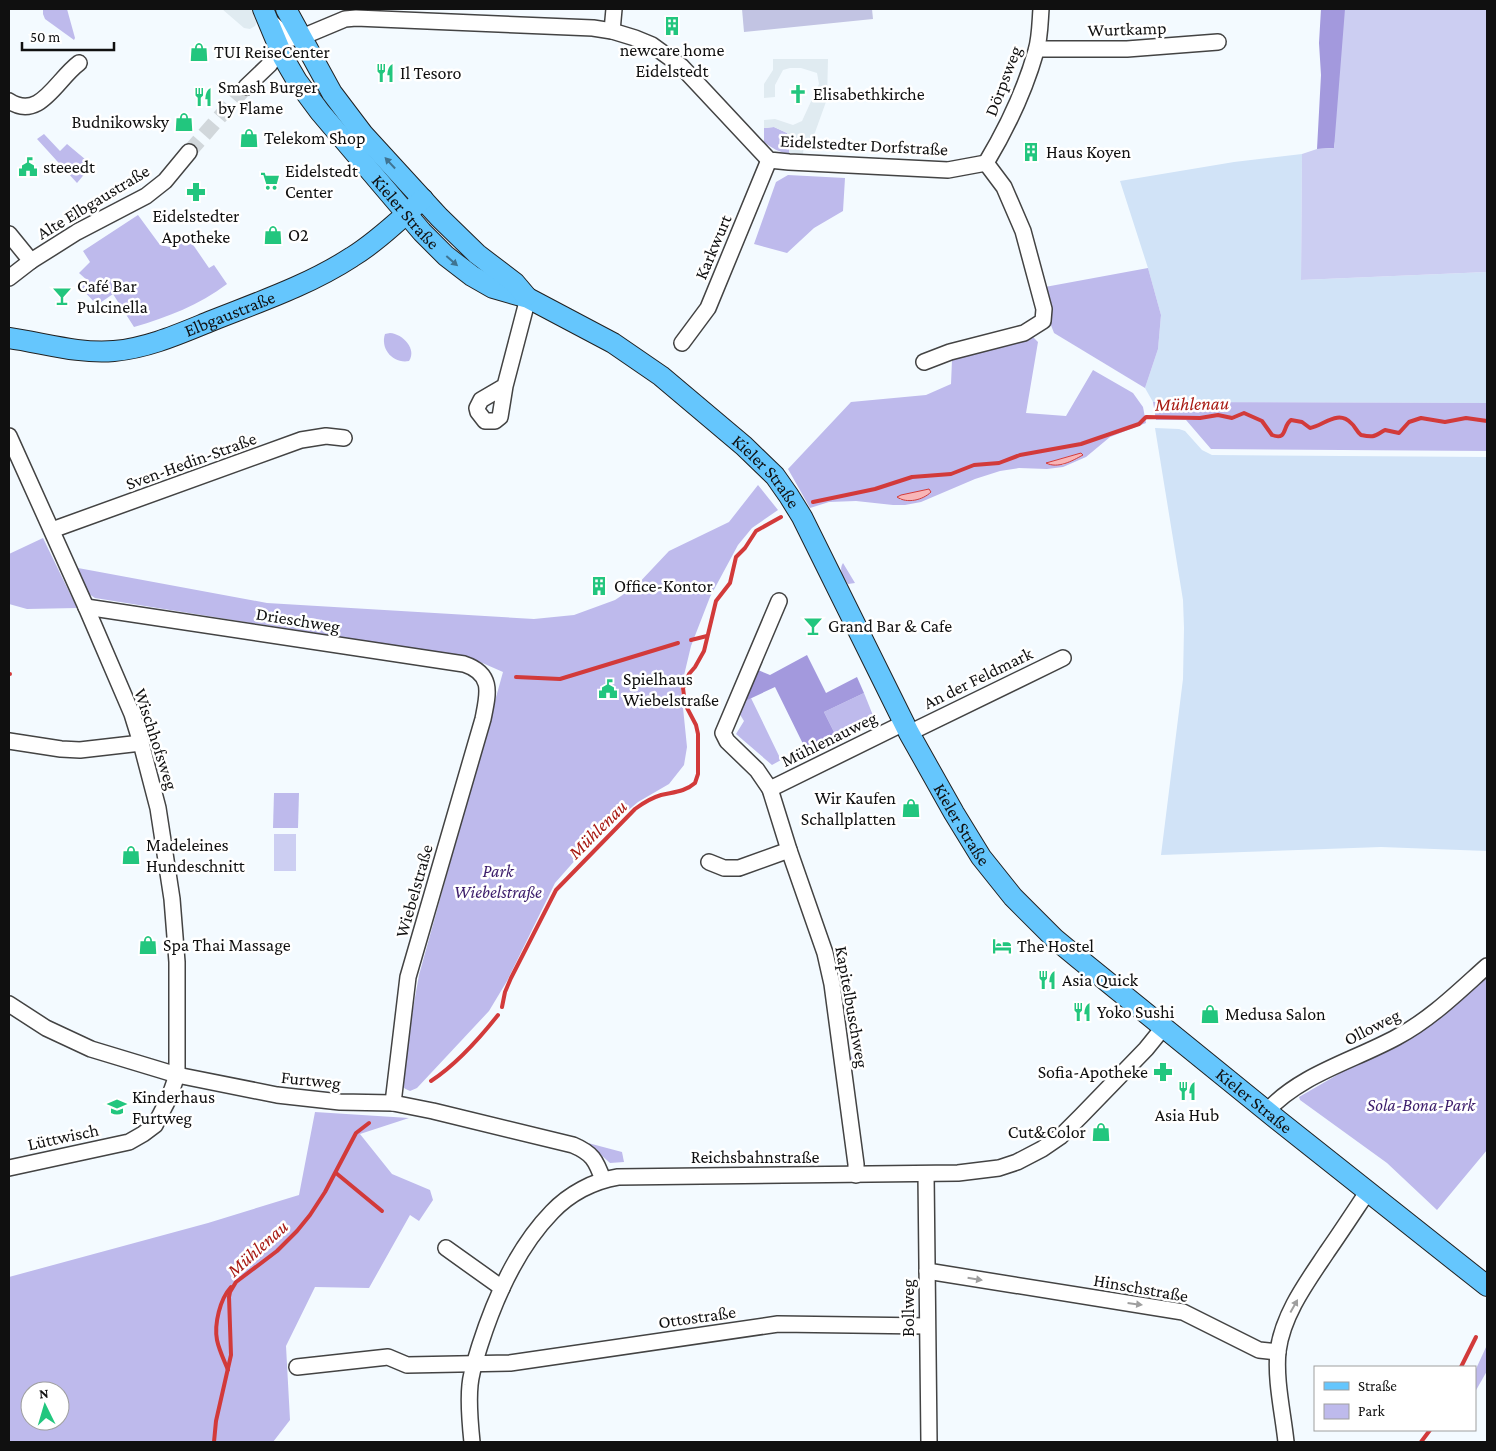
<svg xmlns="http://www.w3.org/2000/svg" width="1496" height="1451" font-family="'Crimson Pro',serif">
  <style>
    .farmland { fill: #d1e3f7 }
    .green { fill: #bebaec; fill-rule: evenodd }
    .forest { fill: #a399dd }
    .cemetery { fill: #c2c4e3 }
    .pitch { fill: #cccef2 }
    .plaza { fill: #e0ebf1 }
    .water { fill: #f8b5b7; stroke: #d23a3a }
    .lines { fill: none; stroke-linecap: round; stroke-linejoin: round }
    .stream { stroke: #d23a3a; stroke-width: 4 }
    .minor-tunnel { stroke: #d1d7db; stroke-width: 15; stroke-dasharray: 15 8; stroke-linecap: butt }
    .minor-casing { stroke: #434343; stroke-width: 18 }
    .major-casing { stroke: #212121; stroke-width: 22 }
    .minor { stroke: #fff; stroke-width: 15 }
    .major { stroke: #65c6fd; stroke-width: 20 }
    .oneway { fill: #3f7492 }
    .oneway2 { fill: #9f9f9f }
    .labels { text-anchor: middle; stroke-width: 5; stroke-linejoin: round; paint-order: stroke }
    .street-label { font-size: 18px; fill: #101010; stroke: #fff }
    .poi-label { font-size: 18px; fill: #101010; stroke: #fff; text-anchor: start }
    .park-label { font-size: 18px; font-style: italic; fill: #3c1d6b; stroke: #fff }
    .water-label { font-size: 19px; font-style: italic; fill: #a81a13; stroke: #fff }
  </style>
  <rect width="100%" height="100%" fill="#f3faff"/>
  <g class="farmland">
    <polygon points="1302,154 1301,280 1487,272 1487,403 1153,402 1145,388 1158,349 1161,315 1148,268 1120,181 1234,162"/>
    <polygon points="1155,428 1179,429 1185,431 1202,450 1212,455 1487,457 1487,851 1381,847 1161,855 1183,679 1184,628 1183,600"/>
  </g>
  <g class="green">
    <polygon points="43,9 67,9 75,38 74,40 45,19 43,14"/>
    <path d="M774,127L787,133L790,139L789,153C779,153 772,148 764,142V128Z"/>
    <polygon points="44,134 60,151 67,144 92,165 77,183 37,139"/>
    <polygon points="788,175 845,178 843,211 814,228 787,253 754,244 776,182"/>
    <path d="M138,215L160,245L170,247L187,236L209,268L214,265L227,284C199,305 168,317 134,327L113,294L97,305L81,288L88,281L79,273L90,262L83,251Z"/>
    <polygon points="1148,268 1161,315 1158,349 1145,388 1054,333 1049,320 1045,287"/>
    <path d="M390,333C403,334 417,349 409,361C393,364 380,349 385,334Z"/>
    <path d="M1033,337L1038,342L1026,413L1066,416L1093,370L1133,393L1143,407L1146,423L1110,437L1086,457L1063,467L1047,469L1019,468L1000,471L975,479L921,502L905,505H893L856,501L829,502L810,508L788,469L851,402L926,395L951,384L952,360ZM1077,454L1082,455L1063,465L1049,462ZM929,489L917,500H900L901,495Z"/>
    <polygon points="1153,402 1487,403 1487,451 1211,449 1186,420 1156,420"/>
    <path d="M758,485L778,510L752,528L738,545L710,597L691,646L681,688L687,747L684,765L669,784L638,802L593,840L555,883L507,981L489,1011L417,1088L410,1091C402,1088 401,1085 401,1076L419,975L503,672L471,658L95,598L89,594L78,568L267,603L534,619L574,615L615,600L636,586L669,551L729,522Z"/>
    <polygon points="43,538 77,608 27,609 9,604 9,554"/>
    <path d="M843,563L855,583L848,584C844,577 838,570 843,563Z"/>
    <polygon points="864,693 874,718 835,734 824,712"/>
    <polygon points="751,698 781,760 772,765 736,734 744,721 737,710 741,703"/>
    <polygon points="274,793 299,793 298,828 273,828"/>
    <polygon points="1487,978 1487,1150 1437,1210 1387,1163 1300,1100 1299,1097 1413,1031"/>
    <polygon points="859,1055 861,1069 850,1071 849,1059 852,1056"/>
    <path d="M315,1112L409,1118L360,1134L392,1174L430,1190L433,1200L419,1221L410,1215L369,1288L315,1287L286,1346L290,1420L273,1442H9V1277L208,1223L299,1195ZM30,1391H60V1421H30Z"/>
    <polygon points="588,1143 622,1152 624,1162 610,1163"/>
    <polygon points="1487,1345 1487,1371 1475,1392 1475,1371"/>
  </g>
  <g class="forest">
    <polygon points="1321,9 1356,9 1334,148 1317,149 1321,75 1319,43"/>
    <polygon points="807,655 826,693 857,677 864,693 824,712 835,734 805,748 775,687 741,703 758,670 770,675"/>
  </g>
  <polygon class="cemetery" points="742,9 872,9 873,19 744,32"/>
  <g class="pitch">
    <polygon points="1345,9 1487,9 1487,272 1301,280 1302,154 1317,149 1334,148"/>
    <rect x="274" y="834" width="22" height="37"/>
  </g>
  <g class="plaza">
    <polygon points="222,9 254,9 258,20 255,26 250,29 244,28"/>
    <polygon points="773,59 828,59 827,99 813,138 804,143 803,154 789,153 790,139 787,133 774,127 764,128 764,120 775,119 793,125 802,121 819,84 817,73 801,68 790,68 783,70 775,85 775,97 764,98 764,84 773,70"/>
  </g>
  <g class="water">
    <path d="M1081,453L1083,455C1072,461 1058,469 1046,463Z"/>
    <path d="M929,489L931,492C923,500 907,504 897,497L901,495Z"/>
  </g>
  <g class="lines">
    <g class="stream">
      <path d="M813,502L875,489L912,477L951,474L974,465L999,463L1020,455L1081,444L1139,424L1146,417L1200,418L1218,415L1232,418L1244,413L1262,421L1272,435C1288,441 1282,426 1291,420L1302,422L1310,428C1323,426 1338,409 1351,423C1355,426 1356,431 1361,435C1375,438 1374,436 1385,430L1399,433L1409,422L1421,418L1445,422L1466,418L1487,421"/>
      <polyline points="691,640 707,636"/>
      <polyline points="9,674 10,674"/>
      <polyline points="516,677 560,679 678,643"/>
      <path d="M502,1007L505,992L511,978L556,890L635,809C643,803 651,798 661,795C673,792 685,792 695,783L698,774V734L696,725L685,704L683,688L689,674L695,667L704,651L716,601L730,583L736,557L745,548L756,531L781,517"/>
      <path d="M431,1081C457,1064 479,1039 498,1015"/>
      <polyline points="336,1173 382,1211"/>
      <polyline points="1461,1367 1476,1337"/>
      <path d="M228,1370C224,1360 219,1350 217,1340C214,1324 220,1299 231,1287"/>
      <polyline points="214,1442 216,1421 231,1355 229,1297 230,1292 236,1282 277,1251 297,1231 310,1215 325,1192 356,1133 369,1123"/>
      <polyline points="1421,1442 1430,1430"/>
    </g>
    <polyline class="minor-tunnel" points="189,152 246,87"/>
    <g class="minor-casing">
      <g id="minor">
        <polyline points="271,22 287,37 294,38 302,37 345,19 356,18 593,28 612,31 635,38 652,45 681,66 769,160 789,162 948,170 986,163"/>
        <polyline points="612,31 614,9"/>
        <polyline points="1037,49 1127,49 1218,42"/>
        <polyline points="246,87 270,64"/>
        <path d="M9,101C40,121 56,80 79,63"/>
        <path d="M986,163C1007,128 1025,90 1036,51C1040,38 1040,22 1041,9"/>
        <polyline points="9,234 31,261"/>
        <polyline points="9,278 31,261 77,232 146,196 165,181 189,152"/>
        <polyline points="682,343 708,308 769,160"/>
        <polyline points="924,362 950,352 1024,333 1043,321 1044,309 1023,231 1004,187 986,163"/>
        <polyline points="505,386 500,417 495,421 485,421 478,412 477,408 481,400 505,386 528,298"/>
        <polyline points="9,436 86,607 132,714 141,743 158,808 172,899 177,962 177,1075 169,1098 155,1125 143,1134 129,1142 9,1168"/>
        <polyline points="52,530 301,440 326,436 344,438"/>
        <polyline points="779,601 723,733 727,741 757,770 770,789 789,850 825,953 832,984 856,1164 856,1175"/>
        <path d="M86,607L464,664C494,674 488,694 483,719L408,977L393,1103"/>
        <polyline points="909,733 1063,658"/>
        <polyline points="9,741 61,749 80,750 141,743"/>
        <polyline points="770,789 904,723"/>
        <polyline points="709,862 724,868 739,868 789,850"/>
        <path d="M9,1004L46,1028L91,1049L177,1075L277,1095L340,1102L393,1103L433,1111L573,1145C592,1153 596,1160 603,1180"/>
        <path d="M1267,1111C1301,1074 1353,1061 1397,1037C1431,1019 1459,991 1487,966"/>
        <polyline points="926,1174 929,1442"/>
        <polyline points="446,1248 502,1288"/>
        <polyline points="927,1271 1183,1312 1259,1350 1278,1352"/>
        <polyline points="297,1367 388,1357 407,1365 510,1363 778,1324 927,1326"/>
        <path d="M472,1442C470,1423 468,1404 470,1385C471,1372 476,1358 480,1345C495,1298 517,1248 552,1212C569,1194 593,1181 618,1177L958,1173L999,1168L1017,1162L1042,1149L1061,1136L1081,1116L1146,1049L1163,1028"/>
        <path d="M1286,1442C1283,1413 1275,1380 1278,1351C1283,1314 1307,1282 1327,1252C1341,1232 1354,1212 1368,1191"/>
      </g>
    </g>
    <g class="major-casing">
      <g id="major">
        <path id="s1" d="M263,9L283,57L297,81L320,112L422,232L446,256L472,276L493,288L528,298L613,343L661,376L744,446L775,476L789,496L802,517L909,733L954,813L981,857L1013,897L1055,939L1078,958L1279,1121L1487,1286"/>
        <polyline points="286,9 332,93 363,134 439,217 477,254 515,283 526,296"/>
        <path id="s2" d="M9,338C44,343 78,354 114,351C148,348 179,334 211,321C259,302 309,285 352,257C378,241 400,219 423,199"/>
      </g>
    </g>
    <use href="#minor" class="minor"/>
    <use href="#major" class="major"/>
  </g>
  <defs><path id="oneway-solid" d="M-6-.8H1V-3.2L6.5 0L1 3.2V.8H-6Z" transform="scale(1.25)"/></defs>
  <g class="oneway">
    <use href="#oneway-solid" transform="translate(390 163) rotate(-133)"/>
    <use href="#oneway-solid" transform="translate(452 261) rotate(41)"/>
  </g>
  <g class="oneway2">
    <use href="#oneway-solid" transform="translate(975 1279) rotate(9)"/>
    <use href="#oneway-solid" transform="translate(1135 1304) rotate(7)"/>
    <use href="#oneway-solid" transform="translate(1294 1306) rotate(-61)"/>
  </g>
  <defs>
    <g id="building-bare" transform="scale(1.5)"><path d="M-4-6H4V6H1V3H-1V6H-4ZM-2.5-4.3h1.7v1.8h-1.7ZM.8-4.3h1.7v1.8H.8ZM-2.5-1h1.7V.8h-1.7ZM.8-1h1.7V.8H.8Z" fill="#22c67e" stroke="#fff" stroke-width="2.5" paint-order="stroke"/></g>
    <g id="shop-bare" transform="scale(1.5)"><path d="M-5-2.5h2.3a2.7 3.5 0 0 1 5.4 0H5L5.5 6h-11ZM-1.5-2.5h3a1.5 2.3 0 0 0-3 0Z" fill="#22c67e" stroke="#fff" stroke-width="2.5" paint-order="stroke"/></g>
    <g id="restaurant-bare" transform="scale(1.5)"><path d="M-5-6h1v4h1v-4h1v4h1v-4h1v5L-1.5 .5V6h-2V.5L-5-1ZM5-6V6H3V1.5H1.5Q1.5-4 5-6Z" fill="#22c67e" stroke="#fff" stroke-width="2.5" paint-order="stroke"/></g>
    <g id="church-bare" transform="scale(1.5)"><path d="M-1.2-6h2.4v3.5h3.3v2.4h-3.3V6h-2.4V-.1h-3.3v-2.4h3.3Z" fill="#22c67e" stroke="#fff" stroke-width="2.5" paint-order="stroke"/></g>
    <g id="civic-bare" transform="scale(1.5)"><path d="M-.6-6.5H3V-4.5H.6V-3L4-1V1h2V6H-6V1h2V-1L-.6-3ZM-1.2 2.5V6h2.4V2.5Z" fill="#22c67e" stroke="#fff" stroke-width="2.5" paint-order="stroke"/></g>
    <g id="supermarket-bare" transform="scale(1.5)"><path d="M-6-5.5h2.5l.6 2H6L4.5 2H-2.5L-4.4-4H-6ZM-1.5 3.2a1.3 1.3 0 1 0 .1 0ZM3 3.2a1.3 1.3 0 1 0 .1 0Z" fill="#22c67e" stroke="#fff" stroke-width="2.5" paint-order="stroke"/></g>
    <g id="pharmacy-bare" transform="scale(1.5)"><path d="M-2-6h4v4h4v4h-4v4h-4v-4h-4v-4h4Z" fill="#22c67e" stroke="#fff" stroke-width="2.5" paint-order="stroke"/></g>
    <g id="bar-bare" transform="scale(1.5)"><path d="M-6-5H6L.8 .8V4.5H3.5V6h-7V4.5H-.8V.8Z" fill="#22c67e" stroke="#fff" stroke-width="2.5" paint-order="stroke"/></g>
    <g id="hotel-bare" transform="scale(1.5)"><path d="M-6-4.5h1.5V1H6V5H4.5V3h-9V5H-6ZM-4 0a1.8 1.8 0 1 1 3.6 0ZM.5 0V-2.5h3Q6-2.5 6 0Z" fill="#22c67e" stroke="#fff" stroke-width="2.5" paint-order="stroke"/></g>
    <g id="school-bare" transform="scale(1.5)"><path d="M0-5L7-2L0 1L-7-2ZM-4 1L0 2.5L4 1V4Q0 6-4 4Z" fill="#22c67e" stroke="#fff" stroke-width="2.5" paint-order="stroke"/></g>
  </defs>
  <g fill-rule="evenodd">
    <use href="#building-bare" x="672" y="26"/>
    <use href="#shop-bare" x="199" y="52"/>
    <use href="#restaurant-bare" x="385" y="73"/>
    <use href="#church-bare" x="798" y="94"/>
    <use href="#restaurant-bare" x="203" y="97"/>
    <use href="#shop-bare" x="184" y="122"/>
    <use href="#shop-bare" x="249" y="138"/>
    <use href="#building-bare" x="1031" y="152"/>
    <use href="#civic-bare" x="28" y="167"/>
    <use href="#supermarket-bare" x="270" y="181"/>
    <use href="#pharmacy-bare" x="196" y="192"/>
    <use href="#shop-bare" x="273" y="235"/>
    <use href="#bar-bare" x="62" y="296"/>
    <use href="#building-bare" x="599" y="586"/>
    <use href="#bar-bare" x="813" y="626"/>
    <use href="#civic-bare" x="608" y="689"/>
    <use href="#shop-bare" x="911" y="808"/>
    <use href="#shop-bare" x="131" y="855"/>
    <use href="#shop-bare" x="148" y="945"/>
    <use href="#hotel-bare" x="1002" y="946"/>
    <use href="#restaurant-bare" x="1047" y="980"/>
    <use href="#restaurant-bare" x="1082" y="1012"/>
    <use href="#shop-bare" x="1210" y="1014"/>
    <use href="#pharmacy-bare" x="1163" y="1072"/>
    <use href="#restaurant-bare" x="1187" y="1091"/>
    <use href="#school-bare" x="117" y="1107"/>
    <use href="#shop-bare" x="1101" y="1132"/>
  </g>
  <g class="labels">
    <g class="street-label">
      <text transform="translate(1127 29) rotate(-2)" y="6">Wurtkamp</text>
      <text transform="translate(1003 81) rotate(-69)" y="6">Dörpsweg</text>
      <text transform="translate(864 145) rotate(3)" y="6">Eidelstedter Dorfstraße</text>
      <text transform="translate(93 202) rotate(-31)" y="6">Alte Elbgaustraße</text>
      <text dy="6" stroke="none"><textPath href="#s1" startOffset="250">Kieler Straße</textPath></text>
      <text transform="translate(713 247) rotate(-67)" y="6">Karkwurt</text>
      <text dy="6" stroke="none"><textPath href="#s2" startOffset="228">Elbgaustraße</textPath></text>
      <text transform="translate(191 461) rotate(-20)" y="6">Sven-Hedin-Straße</text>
      <text dy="6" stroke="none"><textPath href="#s1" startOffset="700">Kieler Straße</textPath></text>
      <text transform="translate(298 620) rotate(9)" y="6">Drieschweg</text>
      <text transform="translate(978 678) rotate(-26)" y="6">An der Feldmark</text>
      <text transform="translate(156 739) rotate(72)" y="6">Wischhofsweg</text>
      <text transform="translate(829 739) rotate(-26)" y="6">Mühlenauweg</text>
      <text dy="6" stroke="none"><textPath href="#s1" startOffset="1105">Kieler Straße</textPath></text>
      <text transform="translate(414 891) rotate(-74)" y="6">Wiebelstraße</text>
      <text transform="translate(852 1007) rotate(80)" y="6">Kapitelbuschweg</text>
      <text transform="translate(1372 1027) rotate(-27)" y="6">Olloweg</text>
      <text transform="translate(311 1080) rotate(6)" y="6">Furtweg</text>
      <text dy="6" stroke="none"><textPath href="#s1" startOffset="1510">Kieler Straße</textPath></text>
      <text transform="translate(63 1137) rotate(-12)" y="6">Lüttwisch</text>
      <text x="755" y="1163">Reichsbahnstraße</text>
      <text transform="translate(1141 1288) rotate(10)" y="6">Hinschstraße</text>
      <text transform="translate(908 1308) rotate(-90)" y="6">Bollweg</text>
      <text transform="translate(697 1317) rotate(-8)" y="6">Ottostraße</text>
    </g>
    <g class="poi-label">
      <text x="672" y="56" text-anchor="middle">newcare home<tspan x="672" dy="21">Eidelstedt</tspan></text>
      <text x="214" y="58">TUI ReiseCenter</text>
      <text x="400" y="79">Il Tesoro</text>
      <text x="218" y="93">Smash Burger<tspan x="218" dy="21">by Flame</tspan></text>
      <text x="813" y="100">Elisabethkirche</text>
      <text x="169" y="128" text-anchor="end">Budnikowsky</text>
      <text x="264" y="144">Telekom Shop</text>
      <text x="1046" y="158">Haus Koyen</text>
      <text x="43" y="173">steeedt</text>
      <text x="285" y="177">Eidelstedt<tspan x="285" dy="21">Center</tspan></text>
      <text x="196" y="222" text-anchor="middle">Eidelstedter<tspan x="196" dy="21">Apotheke</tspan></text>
      <text x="288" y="241">O2</text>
      <text x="77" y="292">Café Bar<tspan x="77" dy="21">Pulcinella</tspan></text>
      <text x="614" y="592">Office-Kontor</text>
      <text x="828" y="632">Grand Bar &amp; Cafe</text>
      <text x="623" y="685">Spielhaus<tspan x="623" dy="21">Wiebelstraße</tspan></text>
      <text x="896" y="804" text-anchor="end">Wir Kaufen<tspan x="896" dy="21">Schallplatten</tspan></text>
      <text x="146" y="851">Madeleines<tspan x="146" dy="21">Hundeschnitt</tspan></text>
      <text x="163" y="951">Spa Thai Massage</text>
      <text x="1017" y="952">The Hostel</text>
      <text x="1062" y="986">Asia Quick</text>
      <text x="1097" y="1018">Yoko Sushi</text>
      <text x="1225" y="1020">Medusa Salon</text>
      <text x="1148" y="1078" text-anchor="end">Sofia-Apotheke</text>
      <text x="132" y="1103">Kinderhaus<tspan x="132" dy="21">Furtweg</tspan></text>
      <text x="1187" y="1121" text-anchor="middle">Asia Hub</text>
      <text x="1086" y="1138" text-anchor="end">Cut&amp;Color</text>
    </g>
    <g class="park-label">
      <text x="498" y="877">Park<tspan x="498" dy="21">Wiebelstraße</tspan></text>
      <text x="1421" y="1111">Sola-Bona-Park</text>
    </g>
    <g class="water-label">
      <text transform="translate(1192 403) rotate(-1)" y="7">Mühlenau</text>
      <text transform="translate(597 829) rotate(-45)" y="7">Mühlenau</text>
      <text transform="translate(257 1248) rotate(-42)" y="7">Mühlenau</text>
    </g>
  </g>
  <rect width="1496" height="1451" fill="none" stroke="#101010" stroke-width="20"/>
  <rect x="1314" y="1366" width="162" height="65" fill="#ffffff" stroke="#9f9f9f"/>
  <rect x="1324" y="1382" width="25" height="8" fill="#65c6fd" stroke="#9f9f9f"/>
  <text x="1358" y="1391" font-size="15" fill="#101010">Straße</text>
  <rect x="1324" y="1404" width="25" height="15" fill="#bebaec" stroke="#9f9f9f"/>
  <text x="1358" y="1416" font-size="15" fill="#101010">Park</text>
  <g transform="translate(45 1406) rotate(355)"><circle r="24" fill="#ffffff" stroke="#9f9f9f"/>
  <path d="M0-4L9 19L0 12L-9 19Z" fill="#22c67e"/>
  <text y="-8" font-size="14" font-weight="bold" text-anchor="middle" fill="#101010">N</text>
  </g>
  <path d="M22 42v8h92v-8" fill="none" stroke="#101010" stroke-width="2.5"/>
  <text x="30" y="42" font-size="15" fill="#101010" stroke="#ffffff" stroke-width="4" paint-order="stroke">50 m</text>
</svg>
